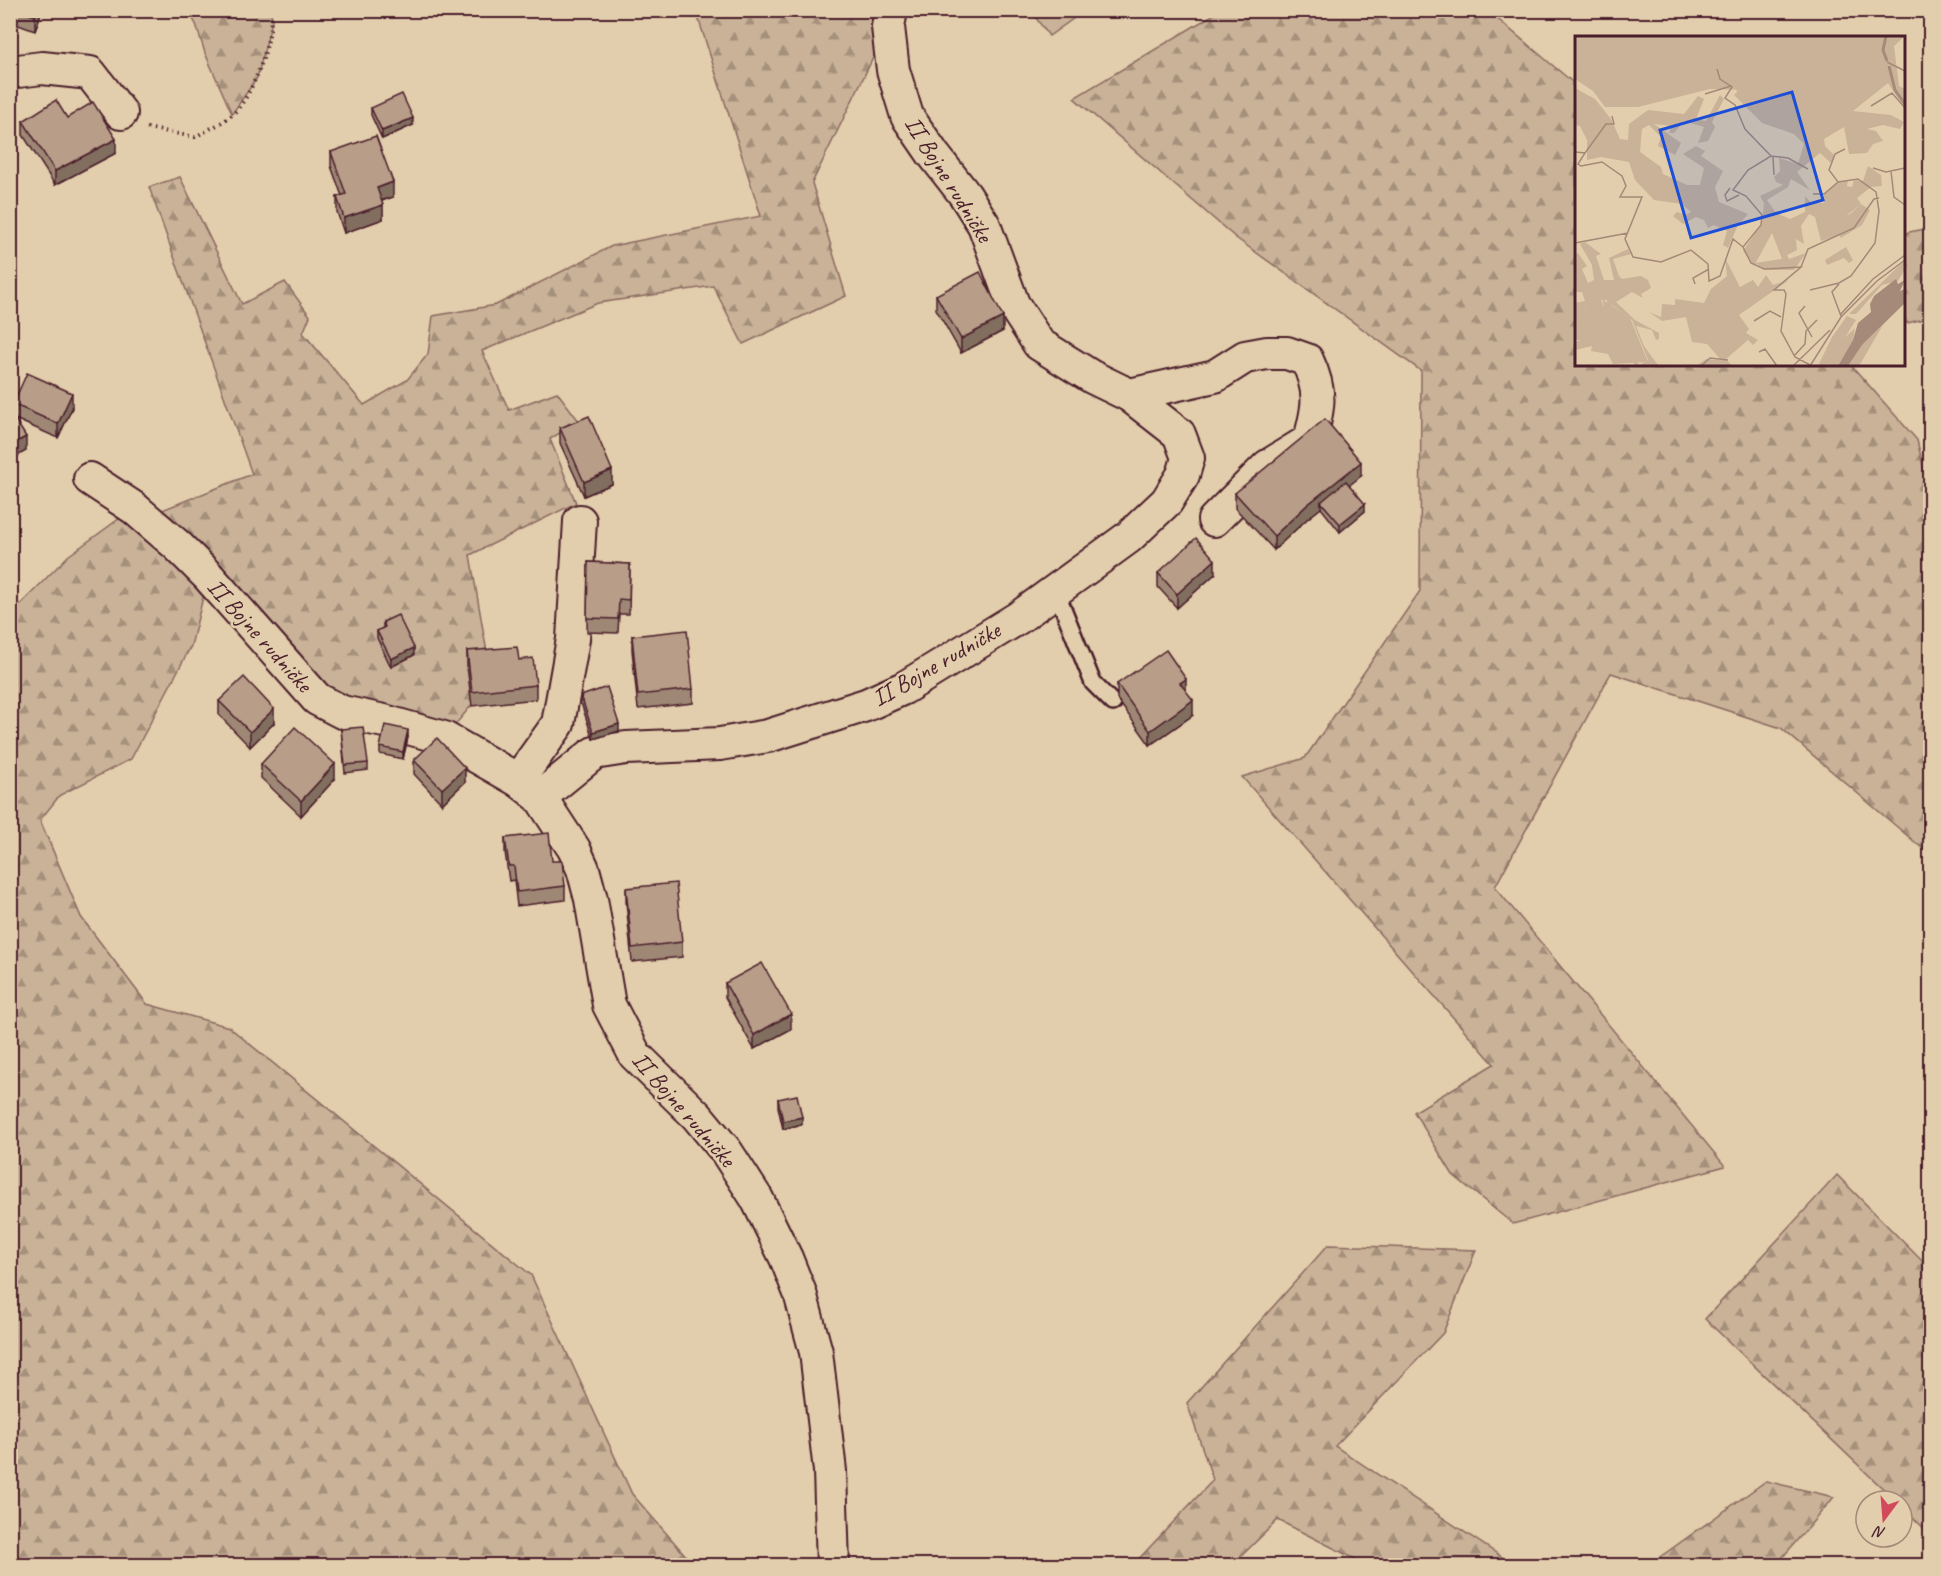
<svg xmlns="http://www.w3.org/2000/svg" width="1941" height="1576" font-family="Caveat,sans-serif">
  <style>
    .forest { fill: url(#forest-firs); stroke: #8a6861; stroke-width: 1.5 }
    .pitch { fill: #c9b297; stroke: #8a6861; stroke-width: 1.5 }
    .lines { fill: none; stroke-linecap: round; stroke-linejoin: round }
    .lane-casing { stroke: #4a1f2b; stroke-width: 20 }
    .street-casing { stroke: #4a1f2b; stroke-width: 36 }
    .path { stroke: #4a1f2b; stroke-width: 4; stroke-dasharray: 1.5 4.5; stroke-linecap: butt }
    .lane { stroke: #e2ceac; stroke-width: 15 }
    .street { stroke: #e2ceac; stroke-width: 32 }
    .wall { fill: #9e8775; stroke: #4a1f2b; stroke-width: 1.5 }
    .shaded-wall { fill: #816e5f; stroke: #4a1f2b; stroke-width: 1.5 }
    .building { fill: #b89d88; stroke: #4a1f2b; stroke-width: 1.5 }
    .labels { text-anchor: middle; stroke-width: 5; stroke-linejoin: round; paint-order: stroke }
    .street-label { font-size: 24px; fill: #4a1f2b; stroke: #e2ceac }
    .inset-river { fill: none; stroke: #a68a79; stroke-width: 3 }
    .inset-road { fill: none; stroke: #a58878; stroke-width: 1.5 }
    .view { fill: #1d4ed8; fill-opacity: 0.15; stroke: #1d4ed8; stroke-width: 3 }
    .inset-edge { fill: none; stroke: #4a1f2b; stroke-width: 3 }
  </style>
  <defs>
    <pattern id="forest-firs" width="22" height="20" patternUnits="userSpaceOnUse" patternTransform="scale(1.5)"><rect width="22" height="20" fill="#c9b297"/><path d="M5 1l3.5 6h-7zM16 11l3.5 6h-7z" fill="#a5907b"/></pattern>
  </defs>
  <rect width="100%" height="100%" fill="#e2ceac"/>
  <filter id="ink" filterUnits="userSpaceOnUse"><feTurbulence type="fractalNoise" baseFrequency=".0167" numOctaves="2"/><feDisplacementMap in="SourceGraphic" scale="12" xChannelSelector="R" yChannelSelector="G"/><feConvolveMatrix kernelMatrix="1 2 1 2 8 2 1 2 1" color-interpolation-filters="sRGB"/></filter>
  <g filter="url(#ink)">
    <g class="forest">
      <polygon points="1221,10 1488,11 1576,85 1576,364 1851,365 1917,440 1930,495 1930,855 1781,728 1611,673 1495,887 1725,1166 1513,1224 1453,1175 1414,1112 1494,1064 1242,777 1305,758 1420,591 1421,371 1236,238 1074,98"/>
      <polygon points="188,11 271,11 272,21 257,78 232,114 205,53 196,24"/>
      <polygon points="696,11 891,11 888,27 812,183 846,296 743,344 713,286 598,303 482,351 509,410 557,392 579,421 550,439 576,503 470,555 492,681 444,738 342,712 208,577 191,646 131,759 60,795 40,820 81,917 147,1004 229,1027 531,1275 632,1494 694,1565 11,1565 10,615 68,556 134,508 145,517 252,474 149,187 180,177 242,304 285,282 310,316 303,333 364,405 407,380 428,354 433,316 496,305 612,246 761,216"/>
      <polygon points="1930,228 1930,325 1923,319 1904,324 1904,233"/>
      <polygon points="1837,1175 1930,1269 1930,1534 1902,1507 1902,1501 1896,1501 1705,1319"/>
      <polygon points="1328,1245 1476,1250 1443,1333 1335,1446 1514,1565 1367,1565 1278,1520 1232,1565 1133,1565 1213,1480 1187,1403"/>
      <polygon points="1766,1481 1834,1497 1776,1565 1649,1565"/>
    </g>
    <polygon class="pitch" points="1031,11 1084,11 1049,36"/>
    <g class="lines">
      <g class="lane-casing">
        <polyline id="lane" points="1056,591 1093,683 1113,703"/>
      </g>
      <g class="street-casing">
        <g id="street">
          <polyline points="10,72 42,68 90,73 121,113"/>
          <path d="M1129,395L1215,376L1245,357L1267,353H1287L1307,360C1322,392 1319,406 1310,440L1268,466L1214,520"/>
          <polyline points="90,479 134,508 178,546 208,576 317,699 342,712 384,721 444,738 518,780 540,797 594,753 626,748 720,744 768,736 866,705 904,688 1018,618 1129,537 1167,501 1183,475 1188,458 1179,434 1129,395 1092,377 1039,344 1013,304 984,225 965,195 933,154 907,116 893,70 888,27 891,10"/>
          <polyline points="518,780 558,724 573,639 580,521"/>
          <polyline points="540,797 574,849 583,869 591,899 609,1005 635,1055 697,1116 726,1151 757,1199 786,1258 800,1293 816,1352 830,1471 833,1566"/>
        </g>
      </g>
      <path class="path" d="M147,128L195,137C207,130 221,124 232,115C254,95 273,39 271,10"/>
      <use href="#lane" class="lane"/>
      <use href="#street" class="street"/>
    </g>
    <g class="wall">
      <polygon points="10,10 42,10 35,31 10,22"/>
      <polygon points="371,108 413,125 382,139 371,115"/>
      <polygon points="67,118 116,153 55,185 23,135 23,121"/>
      <polygon points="331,152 393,197 382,201 383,219 344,233 337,212 337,197 342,196 331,166"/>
      <polygon points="936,295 1003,331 961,353 936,309"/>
      <polygon points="13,404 72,408 58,438 15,419 26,451 13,416"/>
      <polygon points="560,428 612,484 584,496 560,443"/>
      <polygon points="1361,476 1349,485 1365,511 1340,532 1321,508 1307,519 1274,550 1235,508 1235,493"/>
      <polygon points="588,562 630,564 629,614 619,614 618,633 587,632"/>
      <polygon points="1158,573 1215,574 1177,608 1158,587"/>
      <polygon points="383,622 414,655 391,667 377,638 377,631 383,628"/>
      <polygon points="632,636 693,689 693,703 638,709 632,650"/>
      <polygon points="467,651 519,660 536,685 536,699 472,706 467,666"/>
      <polygon points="1117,684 1186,691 1193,715 1150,745 1117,699"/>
      <polygon points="581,696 619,731 593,739 581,703"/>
      <polygon points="219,701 274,723 250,747 219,715"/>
      <polygon points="341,729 368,763 368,770 345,773"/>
      <polygon points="408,737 403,759 380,754 380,747"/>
      <polygon points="414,760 465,782 442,804 414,774"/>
      <polygon points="261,764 335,779 301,816 261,778"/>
      <polygon points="505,838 552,861 565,886 565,900 517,906 514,880 509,881 505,852"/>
      <polygon points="626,888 682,942 682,957 632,962 626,902"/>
      <polygon points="725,983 791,1029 754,1049 725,997"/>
      <polygon points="778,1099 802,1124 783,1129 778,1107"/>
    </g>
    <g class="shaded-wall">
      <polygon points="37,10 42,10 35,31 35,16"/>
      <polygon points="413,118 413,125 382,139 382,131"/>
      <polygon points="116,139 116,153 55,185 55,171"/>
      <polygon points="393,182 393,197 377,202 377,188"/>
      <polygon points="383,205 383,219 344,233 344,218"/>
      <polygon points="1003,317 1003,331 961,353 961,339"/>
      <polygon points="72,393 72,408 58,438 58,424"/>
      <polygon points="26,437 26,451 10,460 10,445"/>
      <polygon points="1361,462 1361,476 1324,506 1321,502 1321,508 1307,519 1274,550 1274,536 1307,505"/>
      <polygon points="612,470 612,484 584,496 584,482"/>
      <polygon points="1365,504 1365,511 1340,532 1340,524"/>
      <polygon points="1215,560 1215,574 1177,608 1177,594"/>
      <polygon points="414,648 414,655 391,667 391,659"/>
      <polygon points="1186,679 1186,693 1180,683"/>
      <polygon points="1193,700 1193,715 1150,745 1150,731"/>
      <polygon points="274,709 274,723 250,747 250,732"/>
      <polygon points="619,724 619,731 593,739 593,732"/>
      <polygon points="408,730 408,737 403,759 403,752"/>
      <polygon points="335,764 335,779 301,816 301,801"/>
      <polygon points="465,768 465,782 442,804 442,789"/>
      <polygon points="791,1014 791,1029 754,1049 754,1035"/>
      <polygon points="802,1117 802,1124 783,1129 783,1121"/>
    </g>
    <g class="building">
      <polygon points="18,10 37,10 35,16"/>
      <polygon points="402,94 413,118 382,131 371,108"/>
      <polygon points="56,100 67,118 93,102 116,139 55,171 23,121"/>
      <polygon points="376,136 393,182 377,188 383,205 344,218 337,197 346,194 331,152"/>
      <polygon points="980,272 1003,317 961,339 936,295"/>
      <polygon points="27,373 72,393 58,424 13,404"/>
      <polygon points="10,411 26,437 10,445"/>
      <polygon points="589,416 612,470 584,482 560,428"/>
      <polygon points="1325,419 1361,462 1307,505 1274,536 1235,493"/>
      <polygon points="1346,481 1365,504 1340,524 1321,502"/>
      <polygon points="1196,538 1215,560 1177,594 1158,573"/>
      <polygon points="588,562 630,564 629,600 619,599 618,619 587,618"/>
      <polygon points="398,615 414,648 391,659 377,631 385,627 383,622"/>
      <polygon points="687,630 693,689 638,695 632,636"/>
      <polygon points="517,647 519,660 533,658 536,685 472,692 467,651"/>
      <polygon points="1166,650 1186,679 1180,683 1193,700 1150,731 1117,684"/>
      <polygon points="244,677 274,709 250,732 219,701"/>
      <polygon points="607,687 619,724 593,732 581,696"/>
      <polygon points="385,725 408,730 403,752 380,747"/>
      <polygon points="295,727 335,764 301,801 261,764"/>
      <polygon points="363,727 368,763 345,765 341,729"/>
      <polygon points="437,738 465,768 442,789 414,760"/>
      <polygon points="549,833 552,861 562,861 565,886 517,892 514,866 509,866 505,838"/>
      <polygon points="676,883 682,942 632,948 626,888"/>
      <polygon points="762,963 791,1014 754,1035 725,983"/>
      <polygon points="797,1095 802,1117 783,1121 778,1099"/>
    </g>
  </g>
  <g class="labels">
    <g class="street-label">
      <text transform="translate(949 179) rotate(58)" y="8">II Bojne rudničke</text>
      <text transform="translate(260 635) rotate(48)" y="8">II Bojne rudničke</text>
      <text transform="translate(936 664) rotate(-30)" y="8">II Bojne rudničke</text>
      <text transform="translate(684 1109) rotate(49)" y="8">II Bojne rudničke</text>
    </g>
  </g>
  <g transform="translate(1575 36)">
    <rect width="330" height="330" fill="#e2ceac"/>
    <path d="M0,0H286L175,54L135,53L63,71H30L18,55L0,43ZM27,263L55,282L73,326L38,328L33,318L16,315L17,310L0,314V306L5,304H0V283L13,291L10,268L29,270ZM280,292L278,304L263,330H252L262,309Z" fill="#c9b297"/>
    <path d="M0,0H122L100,43L83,49L64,44L26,50L0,23ZM167,0H330L319,10L324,50L330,53V73L313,47L278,75L316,79L329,86L325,93L308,89L292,93L301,95L308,105L298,108L292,117L274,118L269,91L249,103L250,110L259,119L257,128L245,117L222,136L235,154L216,143L213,151L192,164L201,177L215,183L230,176V160L236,167H249V158L263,146L273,144L272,150L277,151L279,144L288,145L293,130L306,139L307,150L296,151L282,162L286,168L267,183L266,199L246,205L240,181L234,178L226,190L229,208L221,203L222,214L212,219L214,223L231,217L219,234H191L180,227L207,223L197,197L179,230L168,215L187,187L189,167L185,160L208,149L201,146L199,141L205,135L204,122L223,128L229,108L219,98L187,87L159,59L162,56L158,42L162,40L186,44L179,31L185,16ZM0,52L20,63L36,83L45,103L53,104L54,88L73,74L109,78L123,60L129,63L121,83L131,85L145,59L149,63L137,86L140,91L133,105L123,107L129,91L109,85L99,97H94L97,90L79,88L106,107L100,119L83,110L86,101L74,89L67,93L65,116L86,131L88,138L112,149H125L129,132L108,118L121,110L130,115L126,120L148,135L140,151L144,166L173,178L163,189L153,212L148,209L152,195L139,189L133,192L129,184L121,181L108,188L98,180L102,176L111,179L116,176L107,168L79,164L60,144L54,126L26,121L12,124V104L5,90L0,89ZM10,206L26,218L21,220L29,244H39L34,222L53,213L56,218L38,223L44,240L47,243L66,240L73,244L76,252L66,258L68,262L57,256L41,266L60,284L84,297V303L81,304L77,294L61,290L69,310L83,329L59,330L58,323L65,329L73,324L57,284L37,269L33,272L32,264H26L29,272L21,275L10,268L14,292H7L0,283V267L10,265L7,256H0V219L3,217L12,230L7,233L13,247L19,244L17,229L5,208ZM271,211L278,224L274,227L269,222L252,229L250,224ZM150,222L165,251L178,244L183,251L191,239L198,249L214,244L164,279L174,293L171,297L183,304L178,309L173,304L151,323L157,330H121L131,323L146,324L132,308L117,306L111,281L87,285L74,276L86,281L87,268L100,269V263L129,267L136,253L152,240ZM330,224V233L323,245L307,249L281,278H274ZM272,280L281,284L252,330H246L244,328L257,301ZM308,289L284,330H273L287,309Z" fill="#c9b297"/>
    <path d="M286,168L295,174L287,189L266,202L258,185L275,178Z" fill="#c9b297"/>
    <path d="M321,243L323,248L330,244L325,255L330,253V267L287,309L273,330H263L278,304L283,287L296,276L295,268L299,260Z" fill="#a68a79"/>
    <path class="inset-river" d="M311,0L308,14L312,25M314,30L320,54L330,68"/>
    <path class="inset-road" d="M312,26L330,35M142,33L145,43L157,51L150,62L160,69L170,93L196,120M130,58L156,50M296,70L317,57L330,72M0,116L10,117L3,128L6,130L27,126L47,140L51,150L45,161H67L50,203L58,221L86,226L116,214L133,228L134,245L145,240L158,203L168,211M10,117L31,88H39L37,80M198,121L199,139M298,132L311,136L330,132M233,133L213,122L196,120L173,134L158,154L171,160L187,179L186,189L168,211L176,227L189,233L226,231L199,254H209L211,258L206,295L220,321L235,329M316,135L319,161L330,169M155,152L150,159L152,165L164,159M238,158H249L263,146M0,207L53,197M226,231L233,213L279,192L299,163L304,162M120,248L118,242L134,233M264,248L257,256L266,280M235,254L264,247L276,240L300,207L304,175L301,156L283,143L263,146L254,134L260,118L270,113M230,270L224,277L237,301M265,279L298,243L330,219M179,285L195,275L206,281M184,316L190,313L202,330M219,320L230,308L231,295L242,284M126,330L135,322L153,324M218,330L255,294M235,330L266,281L302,245L330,224"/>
    <path class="view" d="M217,56L248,164L116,202L85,94Z"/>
    <rect width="330" height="330" class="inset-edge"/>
  </g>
  <rect width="1941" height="1576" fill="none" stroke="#e2ceac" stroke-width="36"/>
  <rect x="18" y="18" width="1905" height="1540" fill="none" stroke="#4a1f2b" stroke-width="2" filter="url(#ink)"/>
  <g transform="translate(1884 1519) rotate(196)"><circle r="28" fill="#e2ceac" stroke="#a58878" stroke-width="1.5"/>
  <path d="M0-4.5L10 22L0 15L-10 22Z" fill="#d1495b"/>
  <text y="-9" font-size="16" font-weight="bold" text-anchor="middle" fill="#4a1f2b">N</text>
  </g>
</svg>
